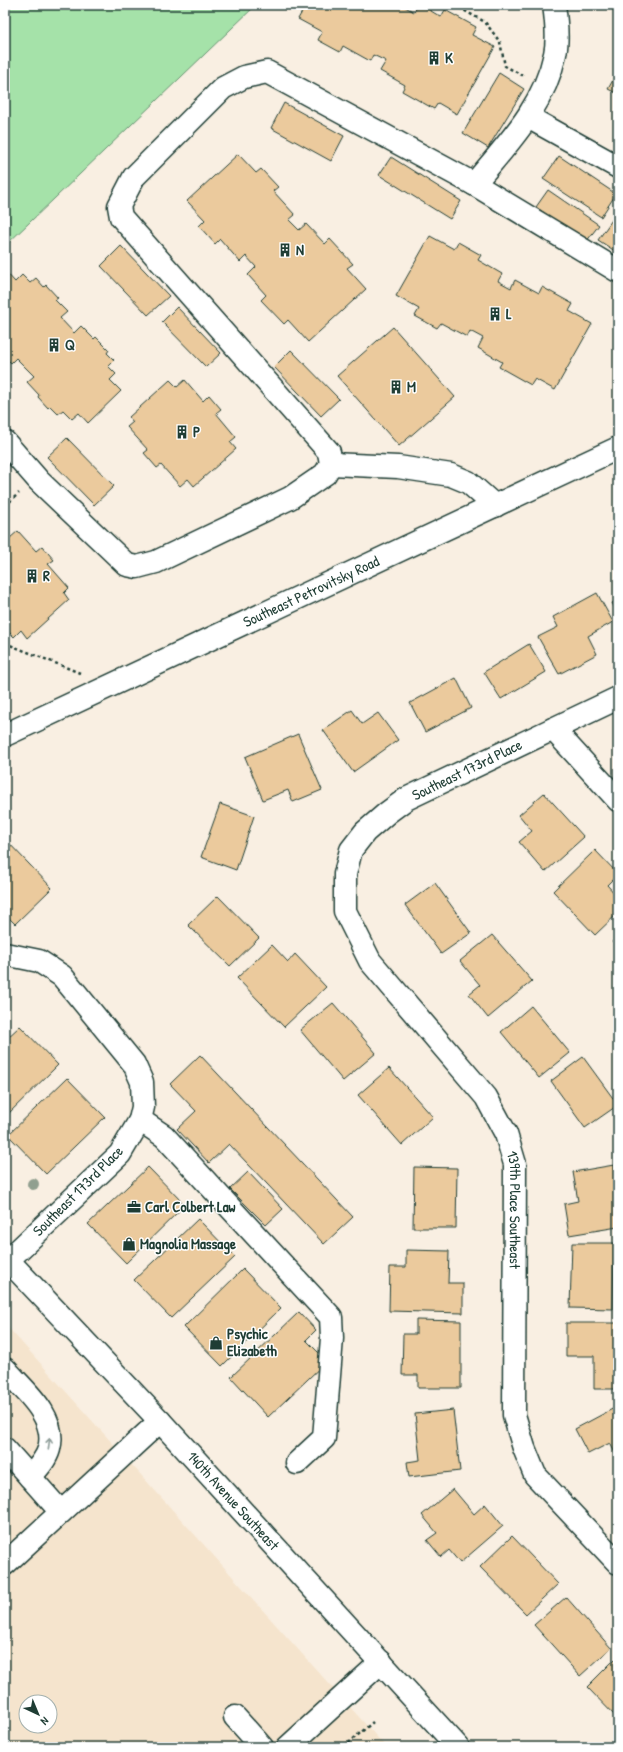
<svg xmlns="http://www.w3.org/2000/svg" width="623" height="1752" font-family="'Patrick Hand',sans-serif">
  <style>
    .built { fill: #f5e4cd; fill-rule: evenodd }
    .green { fill: #a5e2a9; stroke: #62906e }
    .building { fill: #ebca9d; stroke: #1f3d34 }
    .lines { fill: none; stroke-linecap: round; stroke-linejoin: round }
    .minor-casing { stroke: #1f3d34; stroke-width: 25 }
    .major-casing { stroke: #1f3d34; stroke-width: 25 }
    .path { stroke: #1f3d34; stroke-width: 2.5; stroke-dasharray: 3 3; stroke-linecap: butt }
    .minor { stroke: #fff; stroke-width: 22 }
    .major { stroke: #fff; stroke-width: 22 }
    .tree { fill: #909f8f }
    .oneway { stroke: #8f9e9a }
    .labels { text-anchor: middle; stroke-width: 3; stroke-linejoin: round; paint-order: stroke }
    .poi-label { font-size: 15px; font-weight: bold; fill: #1f3d34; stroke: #fff; text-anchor: start }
    .street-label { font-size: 15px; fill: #1f3d34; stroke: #fff }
  </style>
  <rect width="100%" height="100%" fill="#f9efe2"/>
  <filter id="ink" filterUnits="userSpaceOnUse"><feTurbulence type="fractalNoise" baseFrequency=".025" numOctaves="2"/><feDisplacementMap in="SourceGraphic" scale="8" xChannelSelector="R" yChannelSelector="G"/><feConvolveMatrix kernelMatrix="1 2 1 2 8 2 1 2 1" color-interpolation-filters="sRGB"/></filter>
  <g filter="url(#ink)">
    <path class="built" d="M5,1324L386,1747H5ZM26,1702H50V1726H26Z"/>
    <polygon class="green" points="5,5 256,5 5,246"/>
    <g class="building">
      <polygon points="306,5 402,5 414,12 418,5 421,5 441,17 445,10 476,27 472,35 495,47 457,114 438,103 434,109 402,91 405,85 380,71 386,61 373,55 370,61 343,46 340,52 318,40 322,32 298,19"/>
      <polygon points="618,71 618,94 608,89"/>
      <polygon points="499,73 524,89 488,148 463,133"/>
      <polygon points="284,103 344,136 331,161 271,128"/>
      <polygon points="238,154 256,173 261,169 278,187 273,191 295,215 289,220 299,230 306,224 325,244 330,239 353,264 347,268 366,289 308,342 288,320 284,324 261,300 266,295 248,275 256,267 246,256 240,262 220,239 215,244 199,226 205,220 187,201"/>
      <polygon points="559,156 616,194 601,217 543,179"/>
      <polygon points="391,157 461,201 450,219 379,175"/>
      <polygon points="548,190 599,225 586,242 536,207"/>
      <polygon points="614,217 618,220 618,253 598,240"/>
      <polygon points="430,236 454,249 458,242 481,255 478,260 502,274 498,281 511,288 515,280 539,293 542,287 573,304 569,311 592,324 555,390 535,379 531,385 499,367 502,362 478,348 483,338 470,331 467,337 441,323 437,328 415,316 419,309 396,296"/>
      <polygon points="121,246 169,296 148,315 101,266"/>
      <polygon points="6,272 15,282 22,275 30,283 36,278 44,287 46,285 58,298 55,300 67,312 60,318 74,333 81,326 94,339 96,337 109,350 107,353 114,360 108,366 116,374 110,380 121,391 88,423 79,413 72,419 63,410 58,414 50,406 48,408 38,397 39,395 27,382 34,376 16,358 11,363 5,357"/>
      <polygon points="177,307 221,353 206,367 162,322"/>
      <polygon points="393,327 455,397 399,446 337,376"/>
      <polygon points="291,350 339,399 321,416 274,367"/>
      <polygon points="170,380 177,387 185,380 203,401 209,395 221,409 216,413 236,437 230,442 236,449 194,486 188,479 180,486 161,465 157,468 144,453 148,450 127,427 133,422 129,417"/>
      <polygon points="67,438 114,486 94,505 47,457"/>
      <polygon points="18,531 36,551 42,546 54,560 48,564 69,588 64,593 69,600 27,638 21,630 14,637 5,628 5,533 10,538"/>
      <polygon points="597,593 613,622 588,636 597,654 559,674 538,637 558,627 553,617"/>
      <polygon points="618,600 618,614 612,603"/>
      <polygon points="529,644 546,672 501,699 484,672"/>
      <polygon points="456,678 471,708 425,732 410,703"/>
      <polygon points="352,710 362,724 378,713 398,740 353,772 323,730"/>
      <polygon points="298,734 322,790 293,802 288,790 263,800 245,757"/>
      <polygon points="544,793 584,837 545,872 519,842 532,831 519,815"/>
      <polygon points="220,804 254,816 236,870 201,857"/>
      <polygon points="5,839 52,888 15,924 5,914"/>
      <polygon points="595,850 618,874 607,885 618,897 618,913 595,935 553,891"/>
      <polygon points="435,883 471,933 441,954 405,905"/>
      <polygon points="218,896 259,938 230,966 188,925"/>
      <polygon points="492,935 532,981 488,1018 469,994 480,985 460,961"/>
      <polygon points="618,936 618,948 612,942"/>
      <polygon points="272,945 288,962 295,954 326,987 284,1027 237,978"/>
      <polygon points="333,1003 376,1053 343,1081 300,1030"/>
      <polygon points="531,1006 570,1053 539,1078 501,1032"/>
      <polygon points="20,1026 58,1065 5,1117 5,1040"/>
      <polygon points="200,1055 353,1217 324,1244 229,1144 209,1163 177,1129 196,1111 170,1084"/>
      <polygon points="583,1057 618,1105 585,1128 551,1081"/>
      <polygon points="389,1068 433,1117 402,1145 358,1095"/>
      <polygon points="67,1078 105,1117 46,1174 8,1135"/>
      <polygon points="614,1165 618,1186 618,1227 569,1235 564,1204 578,1201 573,1172"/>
      <polygon points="148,1167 185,1205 126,1263 88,1224"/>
      <polygon points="414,1167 457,1168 456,1228 413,1228"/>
      <polygon points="248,1172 283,1209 266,1225 230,1189"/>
      <polygon points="198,1219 235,1257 171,1318 134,1280"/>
      <polygon points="572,1243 614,1243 613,1309 570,1308"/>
      <polygon points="406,1250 449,1251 448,1283 463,1283 463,1313 389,1311 390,1267 406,1267"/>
      <polygon points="243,1269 281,1308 222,1366 184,1327"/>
      <polygon points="299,1312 316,1330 306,1340 327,1361 268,1417 231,1377"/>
      <polygon points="416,1320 461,1321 461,1388 418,1388 418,1375 402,1375 403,1334 416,1334"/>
      <polygon points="566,1323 618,1323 618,1389 594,1389 594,1356 566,1356"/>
      <polygon points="618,1406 618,1459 610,1443 588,1454 575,1429"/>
      <polygon points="453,1410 460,1471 409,1477 407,1462 420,1460 415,1414"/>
      <polygon points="453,1489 474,1514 485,1504 503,1526 460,1563 449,1550 441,1557 427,1540 437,1533 422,1515"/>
      <polygon points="512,1536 558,1584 526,1614 480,1567"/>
      <polygon points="566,1597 611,1648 580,1676 534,1625"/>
      <polygon points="615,1659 618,1662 618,1719 587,1687"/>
    </g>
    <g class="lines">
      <g class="minor-casing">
        <g id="minor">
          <polyline points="528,117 618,167"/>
          <polyline points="474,184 618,271"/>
          <path d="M5,442L39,481L127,565L137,567L156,562L290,498L325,474L331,464L329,452L121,217L119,206L134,177L223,88L244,77L267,72L474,184C507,144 544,107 555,54C558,41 556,19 554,5"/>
          <polyline points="331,464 398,467 451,475 468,482 495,506"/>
          <path id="s1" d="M618,698L406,799L387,813L365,832L351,850L345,874V911L370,961L486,1097L506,1134L515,1164L514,1415L524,1448L535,1475L618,1563"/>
          <polyline points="553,729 618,800"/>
          <polyline points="5,954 39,961 62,976 134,1064 142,1082 143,1107 140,1120 120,1154 8,1260"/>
          <polyline points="140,1120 164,1136 331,1317 332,1338 324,1438 297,1463"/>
          <path d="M5,1369C24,1390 58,1417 49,1449C46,1460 37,1469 30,1477"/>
          <polyline points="5,1449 61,1512"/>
          <polyline points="5,1564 160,1421"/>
          <polyline points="235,1717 262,1747"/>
          <polyline points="288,1747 381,1662"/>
        </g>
      </g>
      <g class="major-casing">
        <g id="major">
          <path id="s2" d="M5,735L618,448"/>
          <path id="s3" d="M5,1257L160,1421L458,1747"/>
        </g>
      </g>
      <g class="path">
        <polyline points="454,5 485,22 500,42 505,66 524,76"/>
        <polyline points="5,506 19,493"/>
        <polyline points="5,643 80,673"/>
        <polyline points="344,1747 373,1722"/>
      </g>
      <use href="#minor" class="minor"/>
      <use href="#major" class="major"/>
    </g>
    <circle class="tree" cx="33" cy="1184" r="6"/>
    <defs><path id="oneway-shaft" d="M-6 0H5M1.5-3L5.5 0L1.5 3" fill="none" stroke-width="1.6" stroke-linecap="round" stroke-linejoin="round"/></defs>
    <use class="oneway" href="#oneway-shaft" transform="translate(49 1444) rotate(-83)"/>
  </g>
  <defs>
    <g id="building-bare" transform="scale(1.08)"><path d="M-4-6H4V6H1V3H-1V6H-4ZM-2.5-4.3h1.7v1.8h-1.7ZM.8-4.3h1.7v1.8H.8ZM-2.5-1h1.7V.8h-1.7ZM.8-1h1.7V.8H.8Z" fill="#1f3d34" stroke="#fff" stroke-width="2.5" paint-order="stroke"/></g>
    <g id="office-bare" transform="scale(1.08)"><path d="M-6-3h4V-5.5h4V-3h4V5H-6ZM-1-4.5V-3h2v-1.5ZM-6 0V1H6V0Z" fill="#1f3d34" stroke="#fff" stroke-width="2.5" paint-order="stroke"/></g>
    <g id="shop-bare" transform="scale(1.08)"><path d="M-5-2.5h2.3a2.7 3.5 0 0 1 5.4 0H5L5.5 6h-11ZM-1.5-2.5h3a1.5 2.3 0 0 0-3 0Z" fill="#1f3d34" stroke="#fff" stroke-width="2.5" paint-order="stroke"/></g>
  </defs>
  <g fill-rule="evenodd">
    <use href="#building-bare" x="434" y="58"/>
    <use href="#building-bare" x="285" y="250"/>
    <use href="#building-bare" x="495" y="314"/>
    <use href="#building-bare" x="54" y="345"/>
    <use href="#building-bare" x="396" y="387"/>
    <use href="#building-bare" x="182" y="432"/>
    <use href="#building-bare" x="32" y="576"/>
    <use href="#office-bare" x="134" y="1207"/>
    <use href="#shop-bare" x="129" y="1244"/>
    <use href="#shop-bare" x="216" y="1343"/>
  </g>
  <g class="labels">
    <g class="poi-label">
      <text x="445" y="63">K</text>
      <text x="296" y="255">N</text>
      <text x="506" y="319">L</text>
      <text x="65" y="350">Q</text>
      <text x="407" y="392">M</text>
      <text x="193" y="437">P</text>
      <text x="43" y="581">R</text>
      <text x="145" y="1212">Carl Colbert Law</text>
      <text x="140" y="1249">Magnolia Massage</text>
      <text x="227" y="1339">Psychic<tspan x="227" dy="17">Elizabeth</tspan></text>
    </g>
    <g class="street-label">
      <text dy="5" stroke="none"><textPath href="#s2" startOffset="338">Southeast Petrovitsky Road</textPath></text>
      <text transform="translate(467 770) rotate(-26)" y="5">Southeast 173rd Place</text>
      <text transform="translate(78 1191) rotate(-45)" y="5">Southeast 173rd Place</text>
      <text dy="5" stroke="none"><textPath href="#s1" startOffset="726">139th Place Southeast</textPath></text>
      <text dy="5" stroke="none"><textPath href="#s3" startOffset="334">140th Avenue Southeast</textPath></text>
    </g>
  </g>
  <rect width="623" height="1752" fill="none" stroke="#fff" stroke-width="20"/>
  <rect x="10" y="10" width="603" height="1732" fill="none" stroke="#1f3d34" stroke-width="1.5" filter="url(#ink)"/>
  <g transform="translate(38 1714) rotate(136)"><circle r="19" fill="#ffffff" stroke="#a5b1ae"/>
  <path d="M0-3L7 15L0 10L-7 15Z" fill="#1f3d34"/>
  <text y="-6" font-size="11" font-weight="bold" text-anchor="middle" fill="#1f3d34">N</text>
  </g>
</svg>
